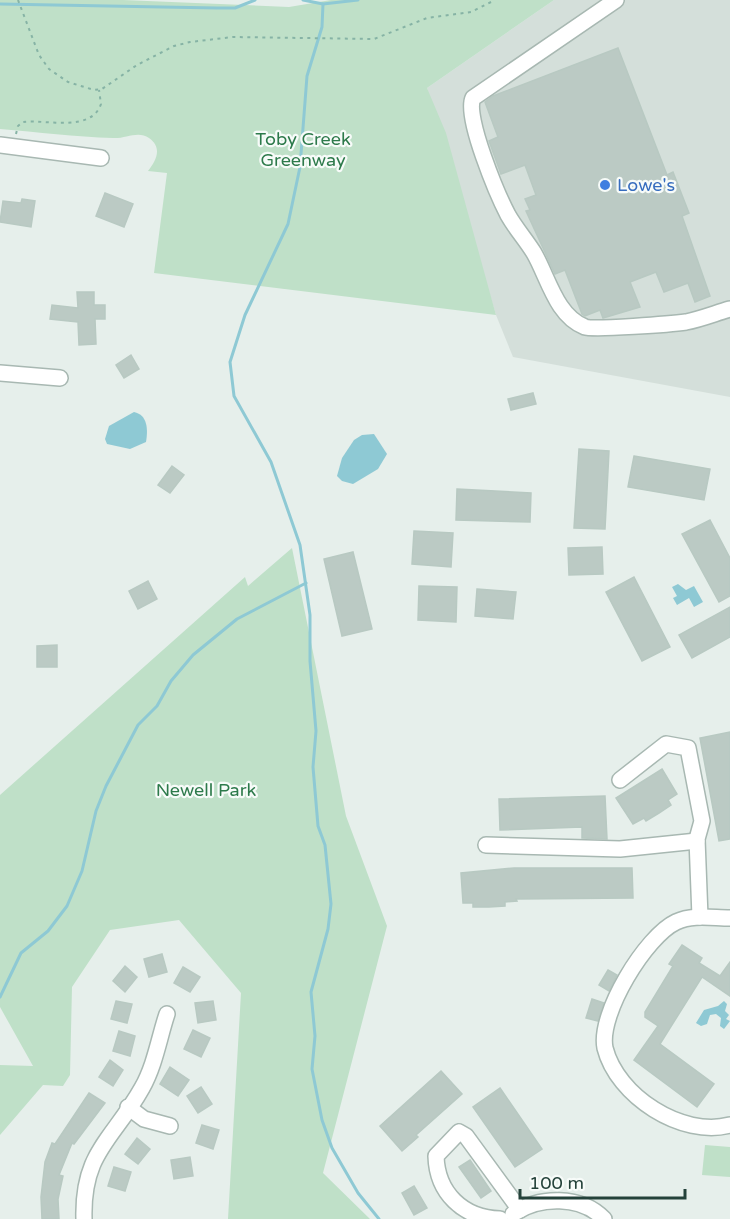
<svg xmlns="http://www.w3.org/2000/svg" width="730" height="1219" font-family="'Varela Round',sans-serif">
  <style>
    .built { fill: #d4dfda }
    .green { fill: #bfe0c8 }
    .water { fill: #8ec9d4 }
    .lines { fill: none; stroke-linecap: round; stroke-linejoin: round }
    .stream { stroke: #8ec9d4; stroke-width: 3 }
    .building { fill: #bbcac4; stroke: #b8c9c2; stroke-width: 1.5 }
    .minor-casing { stroke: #a8b8b2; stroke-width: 18 }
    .path { stroke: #86b3a5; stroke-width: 2; stroke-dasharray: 3 4.5; stroke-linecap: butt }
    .minor { stroke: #fff; stroke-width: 15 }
    .shop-dot { fill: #3f7fe0; stroke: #f7fbf9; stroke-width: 2 }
    .labels { text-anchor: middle; stroke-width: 4.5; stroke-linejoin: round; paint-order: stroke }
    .park-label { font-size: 18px; fill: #2d7a4b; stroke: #f7fbf9 }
    .shop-label { font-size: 18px; fill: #366cbe; stroke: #f7fbf9; text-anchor: start }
  </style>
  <rect width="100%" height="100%" fill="#e6efeb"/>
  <!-- built -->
  <polygon class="built" points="554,0 730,0 730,397 513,357 496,315 427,88"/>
  <!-- green -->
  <g class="green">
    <path d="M 0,0 L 123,0 L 289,7 L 331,0 L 554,0 L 427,88 L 446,133 L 496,315 L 154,273 L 167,173 L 148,171 C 156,161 163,148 149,138 C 138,130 125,139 113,138 C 75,137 38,132 0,129 Z"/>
    <polygon points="292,548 346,816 387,926 323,1173 370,1219 228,1219 241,993 179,920 110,930 72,987 70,1075 63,1086 43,1085 0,1135 0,1065 33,1066 0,1007 0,795 245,577 248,586"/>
    <polygon points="705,1145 730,1147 730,1177 702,1175"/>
  </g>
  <!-- water -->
  <g class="water">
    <path d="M 134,412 C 148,415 148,430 146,442 L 130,449 L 107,444 L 105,439 L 109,426 Z"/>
    <polygon points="374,434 387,454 378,469 353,484 342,481 337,476 342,458 354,440 362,435"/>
    <polygon points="678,584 686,590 694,586 703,602 694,607 689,598 677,605 673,598 677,596 672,587"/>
    <polygon points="724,1001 727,1004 725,1011 729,1015 726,1019 730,1021 724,1029 720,1026 721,1018 716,1014 710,1015 707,1024 701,1026 696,1023 704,1010 718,1006"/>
  </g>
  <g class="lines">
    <!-- stream -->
    <g class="stream">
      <polyline points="303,0 323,4 358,0"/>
      <polyline points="0,4 217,8 235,8 255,0"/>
      <polyline points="323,4 322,27 307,76 300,167 288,224 245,315 230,362 234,396 271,462 300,545 310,615 310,661 316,731 313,767 318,826 325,845 331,904 328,929 311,992 315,1036 312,1069 322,1120 332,1148 358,1193 379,1219"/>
      <polyline points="0,997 21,953 48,931 67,906 82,871 96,811 106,786 138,725 157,706 171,681 193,655 237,619 306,583"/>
    </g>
  </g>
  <!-- building -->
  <g class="building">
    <polygon points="618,48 667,175 673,172 689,213 682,216 710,296 695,302 688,283 664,292 656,272 630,282 640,307 603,318 600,310 585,316 582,314 565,270 555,274 526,211 530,210 525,199 536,195 525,165 501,174 489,141 498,137 485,102 493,96"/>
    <polygon points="105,193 133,204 124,227 96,216"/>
    <polygon points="22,199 35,201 31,227 0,222 3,201 21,203"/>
    <polygon points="77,292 94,292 94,305 105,305 105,319 95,319 96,344 79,345 78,322 50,319 52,305 78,308"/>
    <polygon points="131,355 139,369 124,378 116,365"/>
    <polygon points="533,393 536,404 511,410 508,399"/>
    <polygon points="579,449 609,451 605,529 574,528"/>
    <polygon points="634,456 710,469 704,500 628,487"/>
    <polygon points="172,466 184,475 170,493 158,485"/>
    <polygon points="457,489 531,493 530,522 456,520"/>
    <polygon points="710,520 730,558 730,596 719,602 682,534"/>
    <polygon points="414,531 453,533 451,567 412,564"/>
    <polygon points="602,547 603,574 569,575 568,548"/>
    <polygon points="353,552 372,629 342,636 324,559"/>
    <polygon points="634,577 670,647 642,661 606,592"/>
    <polygon points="148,581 157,599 138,609 129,591"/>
    <polygon points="419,586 457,587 456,622 418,620"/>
    <polygon points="477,589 516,592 513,619 475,616"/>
    <polygon points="730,607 730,637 692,658 679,635"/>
    <polygon points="57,645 57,667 37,667 37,646"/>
    <polygon points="730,732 730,839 719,841 700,738"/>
    <polygon points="662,769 677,794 668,800 671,805 659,813 646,821 644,818 633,824 616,798"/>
    <polygon points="605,796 607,839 582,838 582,827 500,830 499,799"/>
    <polygon points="514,868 632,868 633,898 516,899 517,901 505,902 505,906 489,907 473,907 473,903 463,903 461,873"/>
    <polygon points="682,945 702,958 699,963 720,976 730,962 730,996 702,977 660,1044 714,1084 697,1107 634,1060 658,1026 645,1017 645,1012 673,966 669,964"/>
    <polygon points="162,954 167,972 149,977 144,959"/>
    <polygon points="125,966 137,977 125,992 113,981"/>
    <polygon points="183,967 200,977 190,992 174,983"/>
    <polygon points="608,970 617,975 609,991 599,985"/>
    <polygon points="592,999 604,1003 598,1021 586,1018"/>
    <polygon points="116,1001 132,1004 127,1023 111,1019"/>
    <polygon points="213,1001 216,1020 198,1023 195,1003"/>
    <polygon points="193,1030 210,1038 201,1057 184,1049"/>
    <polygon points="119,1031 135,1036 130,1056 113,1051"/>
    <polygon points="110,1060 123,1070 113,1086 99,1077"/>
    <polygon points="170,1067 189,1080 178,1096 160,1084"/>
    <polygon points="441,1071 462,1094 416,1135 418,1137 402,1151 380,1126"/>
    <polygon points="201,1087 212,1104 198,1113 187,1096"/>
    <polygon points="500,1088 542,1149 515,1167 473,1107"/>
    <polygon points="89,1093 105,1103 74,1144 72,1143 59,1175 63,1176 58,1199 59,1219 42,1219 41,1197 45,1162 52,1143 55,1144"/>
    <polygon points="202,1125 219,1130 213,1149 196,1143"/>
    <polygon points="137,1138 150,1149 138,1164 125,1154"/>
    <polygon points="190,1157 193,1176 174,1179 171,1160"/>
    <polygon points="470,1160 491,1191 481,1198 459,1167"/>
    <polygon points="114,1167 131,1172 125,1191 108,1186"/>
    <polygon points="414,1186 427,1208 414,1215 402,1193"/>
  </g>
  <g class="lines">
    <!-- minor casing -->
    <g class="minor-casing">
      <g id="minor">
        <path d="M 616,0 L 473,98 C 464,116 498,196 508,215 C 516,229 526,240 534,253 C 548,277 556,316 585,327 C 594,330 672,324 686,322 C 701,319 716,313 730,309"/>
        <polyline points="0,145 101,158"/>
        <polyline points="0,373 60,378"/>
        <polyline points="620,780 666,744 688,748 702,821 697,839 700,917"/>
        <polyline points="486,845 620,849 697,841"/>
        <path d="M 730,918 C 712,918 693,914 676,922 C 646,936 598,1014 605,1048 C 617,1096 682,1138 730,1125"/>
        <polyline points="128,1107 144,1119 170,1126"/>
        <path d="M 513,1214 C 539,1196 581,1195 604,1219"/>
        <path d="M 84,1219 C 82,1152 113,1140 142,1088 C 155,1065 159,1038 167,1014"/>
        <path d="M 500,1219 C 463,1218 437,1193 436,1156 L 459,1132 L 466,1136 L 520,1210"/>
      </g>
    </g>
    <!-- path -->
    <g class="path">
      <polyline points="18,0 39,55 49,69 68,82 94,90 102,89 137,65 174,46 190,42 233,37 374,39 427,18 471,12 495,0"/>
      <path d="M 16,134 L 18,126 L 23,122 C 46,119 91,133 101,104 L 99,90"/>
    </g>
    <!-- minor -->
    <use href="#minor" class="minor"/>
  </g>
  <!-- markers -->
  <circle class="shop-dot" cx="605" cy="185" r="6"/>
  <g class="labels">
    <!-- park labels -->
    <g class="park-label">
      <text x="303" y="145">Toby Creek<tspan x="303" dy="21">Greenway</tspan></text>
      <text x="206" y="796">Newell Park</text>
    </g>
    <!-- shop labels -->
    <g class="shop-label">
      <text x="617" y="191">Lowe's</text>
    </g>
  </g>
  <!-- scale -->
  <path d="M520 1189v9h165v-9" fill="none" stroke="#24423a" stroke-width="3"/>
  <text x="529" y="1189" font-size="18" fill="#24423a" stroke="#f7fbf9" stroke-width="4.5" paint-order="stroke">100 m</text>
</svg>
